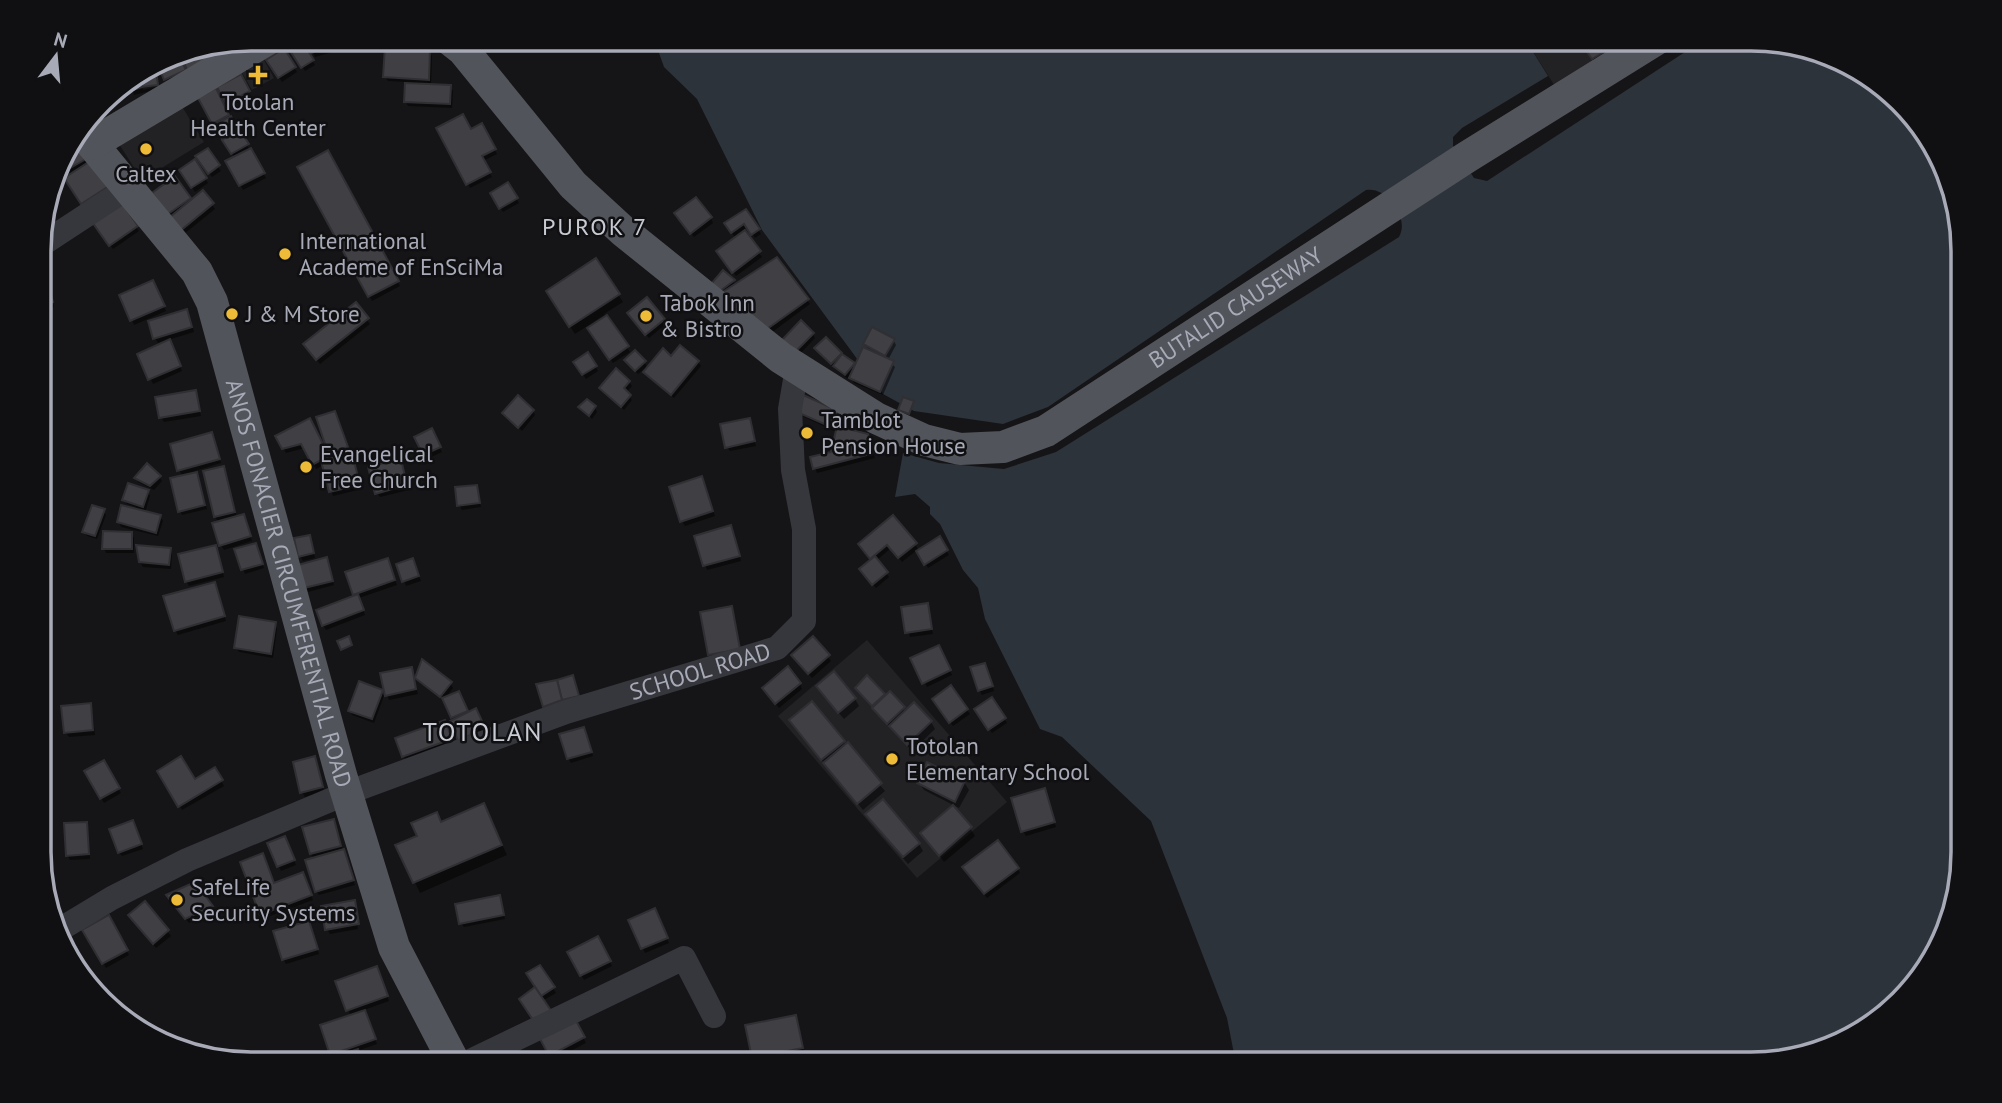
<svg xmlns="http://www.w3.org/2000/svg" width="2002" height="1103" font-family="'PT Sans',sans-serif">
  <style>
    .built { fill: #222124 }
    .water { fill: #2c333b }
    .shadow { fill: #0007 }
    .building { fill: #404044; stroke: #302f33; stroke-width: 2 }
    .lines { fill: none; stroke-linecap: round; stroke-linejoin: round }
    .minor { stroke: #36373c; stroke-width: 24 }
    .major { stroke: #52545b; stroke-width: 32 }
    .poi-dot { fill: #edbb38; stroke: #101012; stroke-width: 2.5 }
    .labels { text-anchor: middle; stroke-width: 5; stroke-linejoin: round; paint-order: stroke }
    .poi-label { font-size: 23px; fill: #a8abb7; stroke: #101012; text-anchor: start }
    .street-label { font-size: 23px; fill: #a8abb7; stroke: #101012 }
    .neighbourhood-label { font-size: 24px; letter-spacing: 2px; fill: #c8cbd3; stroke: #101012 }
    .quarter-label { font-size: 26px; letter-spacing: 2px; fill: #c8cbd3; stroke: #101012 }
    .rim { fill: none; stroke: #a8abb7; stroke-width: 3.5 }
  </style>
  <rect width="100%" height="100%" fill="#151517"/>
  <!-- built -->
  <g class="built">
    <polygon points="1525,39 1640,39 1558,91"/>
    <polygon points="264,60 274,78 252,90 242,73"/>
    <polygon points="181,105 204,142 142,180 119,144"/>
    <polygon points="867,640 1007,802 917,878 778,716"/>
  </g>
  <!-- water -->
  <path class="water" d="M 654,39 L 1525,39 L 1548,76 L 1462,128 L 1453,137 L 1453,146 L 1474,178 L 1487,181 L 1705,39 L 1751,39 L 1857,67 L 1928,133 L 1963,237 L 1963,865 L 1935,958 L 1858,1036 L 1764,1064 L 1236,1064 L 1227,1018 L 1151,821 L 1062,737 L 1040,729 L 985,619 L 978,588 L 963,570 L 940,524 L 930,514 L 930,507 L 915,494 L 895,497 L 903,453 L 939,463 L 1004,469 L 1056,452 L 1399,237 C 1410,218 1387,186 1366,190 L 1048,407 L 1003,424 L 914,411 L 883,394 L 762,230 L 697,99 L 664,67 Z"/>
  <!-- shadow -->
  <g class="shadow">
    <polygon points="307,39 320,39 325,47 324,39 356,39 358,45 315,57"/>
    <polygon points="1580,39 1652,39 1599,69"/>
    <polygon points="299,40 315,65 305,71 289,46"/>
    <polygon points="283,50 297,72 282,82 268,60"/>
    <polygon points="429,51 432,56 431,86 450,87 453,91 452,108 408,106 405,101 406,82 388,81 385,77"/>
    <polygon points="177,53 187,75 168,83 158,62"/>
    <polygon points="137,75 143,90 159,86 159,89 134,95 129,80"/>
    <polygon points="240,77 251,96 230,107 219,88"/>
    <polygon points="125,83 127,94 116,97 112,90"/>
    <polygon points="215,91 266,178 243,190 228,162 235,158 200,98"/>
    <polygon points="482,125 497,154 483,161 492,177 470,188 439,129 470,131"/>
    <polygon points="75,142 88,165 110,191 85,207 65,176 62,178 57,169 61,157 69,146"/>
    <polygon points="207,150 221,171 212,177 200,161"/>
    <polygon points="327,153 400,286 372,301 300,168"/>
    <polygon points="195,162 208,183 195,192 181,170"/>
    <polygon points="175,179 191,202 203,192 215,209 184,234 157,197"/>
    <polygon points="508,184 519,203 503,212 492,194"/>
    <polygon points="746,211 761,234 755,238 748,227 743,231 762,257 736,276 721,256 736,239 726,224"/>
    <polygon points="679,218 711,218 713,223 694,237"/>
    <polygon points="95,224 136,227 139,231 113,249"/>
    <polygon points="596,261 623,302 604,314 630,352 613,363 592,333 606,317 604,315 575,334 552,299"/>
    <polygon points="723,272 736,285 807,300 810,304 771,333 716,289"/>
    <polygon points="40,273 46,277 54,307 40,310"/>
    <polygon points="155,287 166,311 134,325 132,320"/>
    <polygon points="355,305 370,324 320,364 308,349"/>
    <polygon points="189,315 194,332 168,340 182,371 153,384 139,354 168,342 167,340 158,343 155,338"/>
    <polygon points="632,318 664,320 666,324 649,338"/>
    <polygon points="813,334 815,338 798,356 787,345"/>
    <polygon points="826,339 856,368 869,351 865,344 894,341 896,345 888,360 895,367 883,395 854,383 850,376 848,379 834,368 819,353"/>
    <polygon points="588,354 598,371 586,379 575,362"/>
    <polygon points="671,358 698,362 701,366 674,398 648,377 644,369 638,374 626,361 644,362 648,368"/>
    <polygon points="629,382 632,386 626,393 632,400 624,410 601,389"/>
    <polygon points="195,392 201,416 164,422 161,417"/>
    <polygon points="580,407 595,408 597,412 592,419"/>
    <polygon points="533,411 535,415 522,431 504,413"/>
    <polygon points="801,412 837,412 840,417 834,431 804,417"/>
    <polygon points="337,417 349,451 335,456 336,459 352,455 362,489 333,496 324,465 316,469 305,448 286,453 277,437 309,421 330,460 334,459 330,452"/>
    <polygon points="749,420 756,446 730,451 727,447"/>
    <polygon points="431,431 442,452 427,459 416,438"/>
    <polygon points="867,435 875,458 817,473 815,468 832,453"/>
    <polygon points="214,439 221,463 195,471 199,478 207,509 182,515 180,511 183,477 179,470"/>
    <polygon points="402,465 409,490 380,497 377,493"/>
    <polygon points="224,468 237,518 245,520 252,541 224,550 221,545 219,523 215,517"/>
    <polygon points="159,477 162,481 154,490 138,482 136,478"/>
    <polygon points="704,483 715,516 685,526 682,521"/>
    <polygon points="476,486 481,507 462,510 459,505"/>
    <polygon points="148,492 150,496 145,513 160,516 163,521 158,536 121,527 119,522 136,507 127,504 124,500"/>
    <polygon points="103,511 106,515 97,539 87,536 84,531"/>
    <polygon points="733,532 741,561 707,570 696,537"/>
    <polygon points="131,533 134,538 134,553 106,553 104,548"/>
    <polygon points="939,538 949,555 928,568 917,550 902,562 891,548 877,560 889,577 876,588 864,574 873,560 860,544 915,544 919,551"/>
    <polygon points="311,541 315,558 303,561 300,556"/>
    <polygon points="256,545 264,568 245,574 243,569"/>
    <polygon points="216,547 224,577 189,586 186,581"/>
    <polygon points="170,549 172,554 171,569 143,567 140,562"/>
    <polygon points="329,564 334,585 308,592 305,588"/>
    <polygon points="390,565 397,585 359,598 365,615 326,630 323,625 355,597 347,573"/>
    <polygon points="398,565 415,565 421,581 406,586"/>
    <polygon points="217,588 226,621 178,635 175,630"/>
    <polygon points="927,605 933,634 910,637 903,609"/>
    <polygon points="275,624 277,629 273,658 239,652 236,648"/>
    <polygon points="813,638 831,661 812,678 796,660"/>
    <polygon points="938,647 952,675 927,687 913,659"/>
    <polygon points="411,668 418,694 389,700 387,695"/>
    <polygon points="987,669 994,691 982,695 979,690"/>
    <polygon points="417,677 450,683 453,688 444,700 420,682"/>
    <polygon points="867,678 886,697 906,712 931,722 935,729 912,751 861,695 857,688"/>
    <polygon points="800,684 802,689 779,708 767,692"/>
    <polygon points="381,691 384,696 374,723 352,715 350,710"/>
    <polygon points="822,694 855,699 859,706 844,719"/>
    <polygon points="461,698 468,714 481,721 487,732 476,746 452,717"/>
    <polygon points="992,699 1007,723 992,733 976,710"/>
    <polygon points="937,704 967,710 970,714 953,726"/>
    <polygon points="90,705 92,710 95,735 69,737 66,733"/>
    <polygon points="447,727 453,744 406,761 404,756"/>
    <polygon points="795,728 843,742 885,791 863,810"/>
    <polygon points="584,729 593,756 571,763 568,758"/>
    <polygon points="103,762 121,793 104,803 86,772"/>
    <polygon points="317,763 324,792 305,797 302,792"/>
    <polygon points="214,769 224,786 182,810 159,771 194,781"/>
    <polygon points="964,782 969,790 959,808 924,790 919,783"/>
    <polygon points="1044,790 1056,827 1026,836 1023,831"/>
    <polygon points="489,816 507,855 420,893 398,845 441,824"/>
    <polygon points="333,821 355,885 319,895 316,891 314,859 311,854"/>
    <polygon points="872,822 919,844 923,851 908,864"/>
    <polygon points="86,824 88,829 90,859 70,860 67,855"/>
    <polygon points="135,827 143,849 122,856 119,852"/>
    <polygon points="970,828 975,836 944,862 922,833"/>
    <polygon points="287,843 296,865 281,871 269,844"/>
    <polygon points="1018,869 1020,873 987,898 967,872"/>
    <polygon points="305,879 313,900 265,918 262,914 274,885"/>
    <polygon points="499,897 505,919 464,927 461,923"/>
    <polygon points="170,900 212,907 214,911 189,923"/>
    <polygon points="144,903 171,936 156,948 133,920"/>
    <polygon points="354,904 358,929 330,934 327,929"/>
    <polygon points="657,915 669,943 645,953 631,921"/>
    <polygon points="108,918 129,955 106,968 85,931"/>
    <polygon points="309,923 319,954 286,964 283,959"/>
    <polygon points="598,938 612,966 584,980 570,953"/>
    <polygon points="540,967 556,993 542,1001 521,999 537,988"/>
    <polygon points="379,973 389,1001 364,1010 377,1044 357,1051 363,1064 319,1064 335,1059 332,1054 351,1016 348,1010"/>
    <polygon points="572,1017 586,1043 553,1060 539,1034"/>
    <polygon points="795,1017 804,1052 757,1062 754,1058"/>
  </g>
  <!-- building -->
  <g class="building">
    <polygon points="300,39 314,60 301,68 287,46"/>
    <polygon points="305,39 321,39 324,48 311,53"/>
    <polygon points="322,39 356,39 357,41 325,49"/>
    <polygon points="1578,39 1624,39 1624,40 1592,59"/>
    <polygon points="218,45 222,55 187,70 180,53"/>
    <polygon points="385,47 430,49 429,80 383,77"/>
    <polygon points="284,48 296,67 278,78 266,60"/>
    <polygon points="178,53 186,70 164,80 157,63 170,55"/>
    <polygon points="155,64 158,85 142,87 140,73"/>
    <polygon points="241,74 250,91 226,104 217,87"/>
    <polygon points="138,75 142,87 130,91 127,81"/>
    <polygon points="125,83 126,89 112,93 111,91"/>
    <polygon points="405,83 451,85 450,104 404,102"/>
    <polygon points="216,88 229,115 212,124 198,98"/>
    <polygon points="463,114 471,129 482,123 496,149 482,156 491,172 466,185 436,128"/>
    <polygon points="231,116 238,130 222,139 214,125"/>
    <polygon points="240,130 249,144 231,154 222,140"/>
    <polygon points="75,140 86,159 58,175 56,172 61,157"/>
    <polygon points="208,148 220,165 208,174 195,156"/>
    <polygon points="251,148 265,173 239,186 225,161"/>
    <polygon points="328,150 399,281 368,297 297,167"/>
    <polygon points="195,159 207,178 191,188 179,170"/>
    <polygon points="92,160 109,186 81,204 64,178"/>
    <polygon points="175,176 191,198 168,214 152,193"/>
    <polygon points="508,182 518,198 499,209 490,193"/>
    <polygon points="203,190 214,203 180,231 170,217"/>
    <polygon points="696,197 712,217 690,234 674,213"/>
    <polygon points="119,199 138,226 109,246 90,219"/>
    <polygon points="746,209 760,229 751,235 744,224 731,233 724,223"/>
    <polygon points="745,230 761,251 732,273 716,251"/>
    <polygon points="777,257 809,299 767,329 721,293"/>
    <polygon points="596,258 620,294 569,327 546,291"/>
    <polygon points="44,270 53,302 40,306 40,271"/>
    <polygon points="723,270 735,280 720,291 711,284"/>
    <polygon points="153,280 165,306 130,321 119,295"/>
    <polygon points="647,297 665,319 645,335 627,313"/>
    <polygon points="356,302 369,318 316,360 303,344"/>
    <polygon points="187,309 192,327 153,339 148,321"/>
    <polygon points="607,315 629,346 609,360 587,328"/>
    <polygon points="801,320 814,333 795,352 782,340"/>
    <polygon points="872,327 895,339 885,356 863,344"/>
    <polygon points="826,337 842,353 831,364 814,348"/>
    <polygon points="170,339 181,366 148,380 137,354"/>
    <polygon points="680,345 699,361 671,395 643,372 663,348 671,356"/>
    <polygon points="863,347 894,361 880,392 849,378"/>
    <polygon points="635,350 646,361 635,371 624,360"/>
    <polygon points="588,352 597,366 582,375 573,362"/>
    <polygon points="842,354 855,363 845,375 833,366"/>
    <polygon points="616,368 630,381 624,388 631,395 621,407 599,388"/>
    <polygon points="196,390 200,411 159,418 155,397"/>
    <polygon points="801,394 839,411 831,427 799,413"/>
    <polygon points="518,395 534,410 518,428 502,413"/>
    <polygon points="903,397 914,401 909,414 898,410"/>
    <polygon points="587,399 596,406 589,416 578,407"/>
    <polygon points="335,411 348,447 328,453 316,417"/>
    <polygon points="310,418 329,456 312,465 301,444 282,449 275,436"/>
    <polygon points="750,418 755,441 725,448 720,424"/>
    <polygon points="837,426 868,434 874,453 813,469 810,457 831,452"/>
    <polygon points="432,428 441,447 423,455 414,437"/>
    <polygon points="212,432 220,459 177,471 170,444"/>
    <polygon points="352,453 360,485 329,492 321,461"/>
    <polygon points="401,459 407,485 375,494 368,467"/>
    <polygon points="147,463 161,476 150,486 134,478"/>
    <polygon points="224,466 235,512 214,517 203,471"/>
    <polygon points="197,472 205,505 178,512 170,478"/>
    <polygon points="702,476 713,511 680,522 669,487"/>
    <polygon points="128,483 149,490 143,507 122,500"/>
    <polygon points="477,485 480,503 457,506 455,487"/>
    <polygon points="92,505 105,509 95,536 82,532"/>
    <polygon points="121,505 161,515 156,533 117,522"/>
    <polygon points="244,514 251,536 219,546 212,523"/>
    <polygon points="893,515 917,543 898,558 887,545 870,559 858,544"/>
    <polygon points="731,525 740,556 703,566 694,536"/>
    <polygon points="103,531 132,532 132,549 102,549"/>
    <polygon points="310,535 314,553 298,557 294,538"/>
    <polygon points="940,536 948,550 924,565 916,551"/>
    <polygon points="256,543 263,564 241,570 234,549"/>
    <polygon points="136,545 171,548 169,565 139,562"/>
    <polygon points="216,545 223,572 185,582 178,554"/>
    <polygon points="875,556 888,572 872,585 859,569"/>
    <polygon points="327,557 333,581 304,588 298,565"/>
    <polygon points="388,558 395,580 353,595 345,572"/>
    <polygon points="413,558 419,576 402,582 396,564"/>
    <polygon points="215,582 225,616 174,631 163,596"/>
    <polygon points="358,594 364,610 322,626 316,610"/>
    <polygon points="928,603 932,629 905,633 901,607"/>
    <polygon points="732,606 740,649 708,655 700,612"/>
    <polygon points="239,616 276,622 271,654 234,648"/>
    <polygon points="349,636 352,645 341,650 337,641"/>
    <polygon points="813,636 830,655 808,674 791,655"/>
    <polygon points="939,645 951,670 922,684 910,658"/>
    <polygon points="422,659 452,682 440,697 415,678"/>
    <polygon points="985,663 993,686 978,691 970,667"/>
    <polygon points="788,666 801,683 775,704 762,688"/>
    <polygon points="412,667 416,689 385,696 380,673"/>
    <polygon points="834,671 856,698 838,713 816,686"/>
    <polygon points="573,675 579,696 562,700 557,680"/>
    <polygon points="867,675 885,694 872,706 855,688"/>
    <polygon points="557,680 562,700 543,707 536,684"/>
    <polygon points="359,681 383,690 372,719 348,711"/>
    <polygon points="951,685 968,709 949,723 932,699"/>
    <polygon points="459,691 468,711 451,718 442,698"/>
    <polygon points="890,691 905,707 887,724 872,708"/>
    <polygon points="992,697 1006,718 988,730 974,709"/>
    <polygon points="812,701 845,741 821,760 789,720"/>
    <polygon points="914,702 932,721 907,745 889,726"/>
    <polygon points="91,703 93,730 64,733 61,706"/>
    <polygon points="476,708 482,721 476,724 471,735 458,741 450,721"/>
    <polygon points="445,720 452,739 402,757 395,738"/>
    <polygon points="584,727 592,752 567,759 559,734"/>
    <polygon points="848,742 882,783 857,804 823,763"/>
    <polygon points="181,756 195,779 215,767 223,780 178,807 157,771"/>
    <polygon points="315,756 323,787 300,793 293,762"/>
    <polygon points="104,760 120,788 100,799 84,771"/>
    <polygon points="927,762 965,781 955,802 917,783"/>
    <polygon points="1045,788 1055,822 1021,832 1011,798"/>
    <polygon points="883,799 920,843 903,857 865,814"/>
    <polygon points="484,803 502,845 413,883 395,845 417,836 411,823 437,812 441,822"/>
    <polygon points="953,805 972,827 939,856 920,833"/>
    <polygon points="334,819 341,846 310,854 302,827"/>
    <polygon points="133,820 142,844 118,853 109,829"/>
    <polygon points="87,822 89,854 66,856 64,823"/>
    <polygon points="285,836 295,860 277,867 267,843"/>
    <polygon points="998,840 1019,868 984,894 962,867"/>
    <polygon points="344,849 354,880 315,892 305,860"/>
    <polygon points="263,853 274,883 303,872 312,895 260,915 240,862"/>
    <polygon points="195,882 213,906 185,919 166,895"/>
    <polygon points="500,895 504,915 459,924 455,904"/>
    <polygon points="355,900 359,924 325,930 321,906"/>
    <polygon points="145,901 169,930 153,944 128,915"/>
    <polygon points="655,908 668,938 641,949 628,920"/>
    <polygon points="109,915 128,950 102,964 82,930"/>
    <polygon points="309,921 318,949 282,960 273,931"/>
    <polygon points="598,936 611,961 580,976 567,952"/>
    <polygon points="540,965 555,987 541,996 526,973"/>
    <polygon points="377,966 388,996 346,1011 335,981"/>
    <polygon points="535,987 552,1012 535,1023 519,999"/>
    <polygon points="365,1010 376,1039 330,1055 320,1025"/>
    <polygon points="573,1015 585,1037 549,1056 537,1033"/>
    <polygon points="796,1015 803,1048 752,1058 745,1025"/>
    <polygon points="358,1049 364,1064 317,1064 317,1063"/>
  </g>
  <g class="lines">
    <!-- minor -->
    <g class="minor">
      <polyline points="41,245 128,188"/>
      <path id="s1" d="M 59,930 L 112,898 L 187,860 L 347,793 L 566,712 L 777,648 L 804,621 L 804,529 L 793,470 L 790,409 L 797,368"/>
      <polyline points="464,1064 684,958 714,1016"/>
    </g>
    <!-- major -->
    <g class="major">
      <path id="s2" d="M 449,39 L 463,50 L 573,185 L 623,231 L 781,358 L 876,418 L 924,440 L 960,449 L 1003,447 L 1046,431 L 1467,157 L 1657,39"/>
      <path id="s3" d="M 83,128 L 92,144 L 197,272 L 212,302 L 341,775 L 394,947 L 455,1064"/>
      <polyline points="92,144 268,39"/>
    </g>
  </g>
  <!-- markers -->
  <g class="poi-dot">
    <path d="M254.5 64.5h7v7h7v7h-7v7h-7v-7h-7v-7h7z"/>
    <circle cx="146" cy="149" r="7"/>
    <circle cx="285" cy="254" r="7"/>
    <circle cx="232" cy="314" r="7"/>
    <circle cx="646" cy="316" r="7"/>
    <circle cx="807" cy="433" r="7"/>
    <circle cx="306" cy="467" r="7"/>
    <circle cx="892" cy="759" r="7"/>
    <circle cx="177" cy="900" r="7"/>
  </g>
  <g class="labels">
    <!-- poi labels -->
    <g class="poi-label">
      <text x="258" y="110" text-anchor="middle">Totolan<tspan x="258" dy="26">Health Center</tspan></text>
      <text x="146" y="182" text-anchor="middle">Caltex</text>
      <text x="299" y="249">International<tspan x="299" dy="26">Academe of EnSciMa</tspan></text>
      <text x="660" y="311">Tabok Inn<tspan x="660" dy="26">&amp; Bistro</tspan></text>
      <text x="246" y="322">J &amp; M Store</text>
      <text x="821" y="428">Tamblot<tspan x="821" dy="26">Pension House</tspan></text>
      <text x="320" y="462">Evangelical<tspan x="320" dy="26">Free Church</tspan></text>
      <text x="906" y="754">Totolan<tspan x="906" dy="26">Elementary School</tspan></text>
      <text x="191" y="895">SafeLife<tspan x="191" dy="26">Security Systems</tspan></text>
    </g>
    <!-- street labels -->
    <g class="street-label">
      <text dy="8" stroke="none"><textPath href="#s2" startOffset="980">BUTALID CAUSEWAY</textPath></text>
      <text dy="8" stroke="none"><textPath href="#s3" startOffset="509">ANOS FONACIER CIRCUMFERENTIAL ROAD</textPath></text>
      <text dy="8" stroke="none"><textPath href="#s1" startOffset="693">SCHOOL ROAD</textPath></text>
    </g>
    <!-- neighbourhood labels -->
    <g class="neighbourhood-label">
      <text x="595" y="235">PUROK 7</text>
    </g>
    <!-- quarter labels -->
    <g class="quarter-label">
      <text x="483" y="741">TOTOLAN</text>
    </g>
  </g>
  <!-- crop -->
  <path d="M0 0H2002V1103H0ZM251 51H1751A200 200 0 0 1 1951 251V852A200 200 0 0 1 1751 1052H251A200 200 0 0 1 51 852V251A200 200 0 0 1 251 51Z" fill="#101012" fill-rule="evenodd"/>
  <path class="rim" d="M251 51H1751A200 200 0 0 1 1951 251V852A200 200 0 0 1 1751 1052H251A200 200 0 0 1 51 852V251A200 200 0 0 1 251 51Z"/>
  <!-- north arrow -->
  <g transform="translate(56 56) rotate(16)" stroke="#101012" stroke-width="5" paint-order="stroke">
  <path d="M0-5L12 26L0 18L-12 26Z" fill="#a8abb7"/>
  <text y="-10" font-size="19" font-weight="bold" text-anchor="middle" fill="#a8abb7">N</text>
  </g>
</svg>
